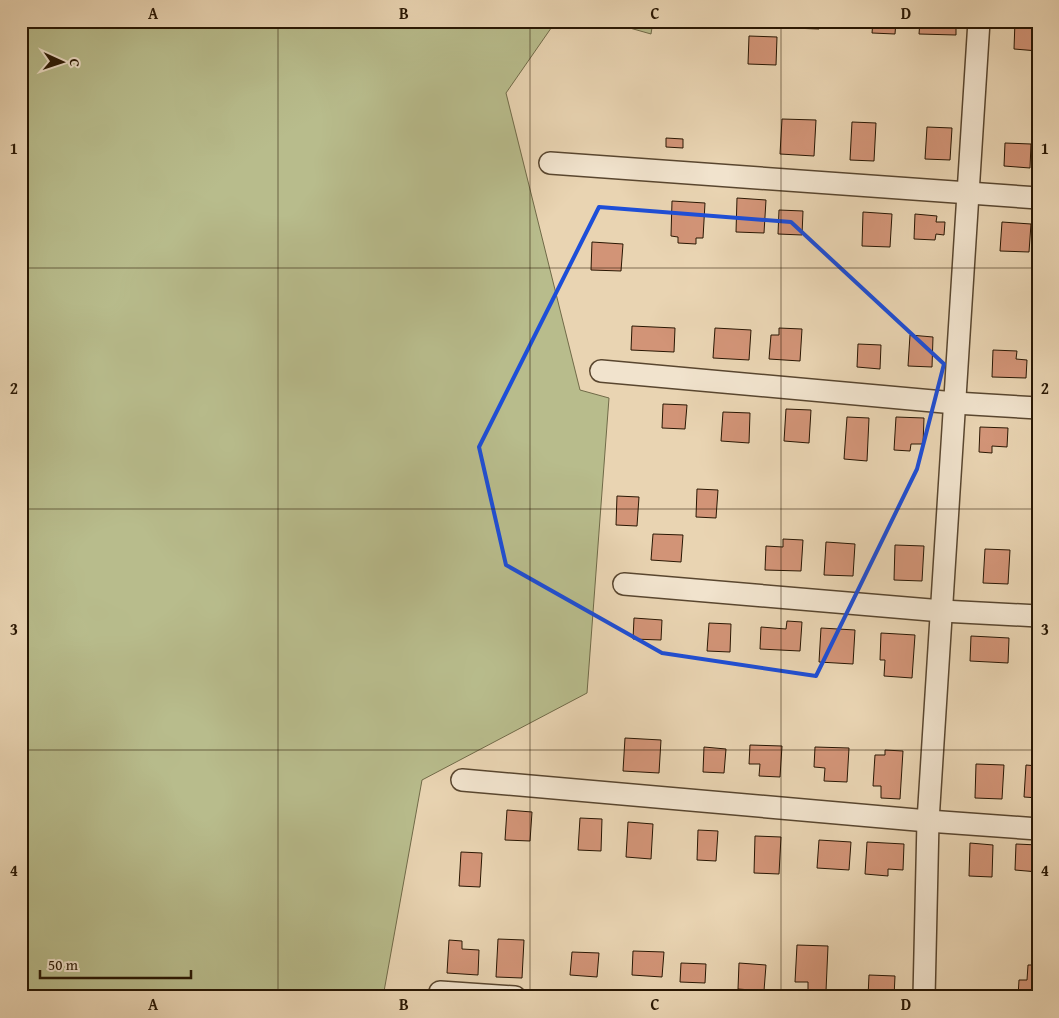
<svg xmlns="http://www.w3.org/2000/svg" width="1059" height="1018" font-family="'Gentium Book Plus',serif">
  <style>
    .green { fill: #b8bc8c; stroke: #706a48 }
    .building { fill: #d29477; stroke: #291703 }
    .lines { fill: none; stroke-linecap: round; stroke-linejoin: round }
    .minor-casing { stroke: #59462f; stroke-width: 24 }
    .minor { stroke: #f1e3cd; stroke-width: 21 }
    .marked { fill: none; stroke: #1d4ed8; stroke-width: 4; stroke-linejoin: round }
    .grid { fill: none; stroke: #291703; stroke-width: 1; stroke-opacity: 0.55 }
    .neatline { fill: none; stroke: #291703; stroke-width: 2 }
    .grid-label { font-size: 16px; text-anchor: middle; font-weight: bold; fill: #291703 }
  </style>
  <rect width="100%" height="100%" fill="#e9d4b2"/>
  <filter id="stains"><feTurbulence type="fractalNoise" baseFrequency=".004" numOctaves="4"/><feColorMatrix values="0 0 0 0 .2 0 0 0 0 .09 0 0 0 0 .02 0 0 0 .5 -.17"/></filter>
  <radialGradient id="worn" r=".72"><stop offset=".6" stop-color="#630" stop-opacity="0"/><stop offset="1" stop-color="#630" stop-opacity=".3"/></radialGradient>
  <!-- green -->
  <g class="green">
    <polygon points="21,21 556,21 506,93 580,390 609,398 587,693 422,780 383,997 21,997"/>
    <polygon points="605,21 653,21 651,34"/>
  </g>
  <!-- building -->
  <g class="building">
    <polygon points="791,21 819,21 819,29 791,28"/>
    <polygon points="873,21 896,21 895,34 872,33"/>
    <polygon points="920,21 956,21 956,35 919,34"/>
    <polygon points="1015,21 1038,21 1038,51 1014,49"/>
    <polygon points="749,36 777,37 776,65 748,64"/>
    <polygon points="782,119 816,120 814,156 780,154"/>
    <polygon points="852,122 876,123 874,161 850,160"/>
    <polygon points="927,127 952,128 950,160 925,159"/>
    <polygon points="666,138 683,139 683,148 666,147"/>
    <polygon points="1005,143 1031,144 1030,168 1004,166"/>
    <polygon points="737,198 766,200 764,233 736,232"/>
    <polygon points="672,201 705,203 703,238 696,238 696,244 678,243 678,237 671,236"/>
    <polygon points="779,210 803,211 802,235 778,234"/>
    <polygon points="863,212 892,214 890,247 862,246"/>
    <polygon points="915,214 937,216 936,222 945,222 944,235 936,234 935,240 914,239"/>
    <polygon points="1002,222 1031,224 1029,252 1000,251"/>
    <polygon points="592,242 623,244 621,271 591,270"/>
    <polygon points="632,326 675,328 674,352 631,350"/>
    <polygon points="715,328 751,330 749,360 713,358"/>
    <polygon points="779,328 802,329 800,361 769,359 771,335 779,335"/>
    <polygon points="910,335 933,337 932,367 908,366"/>
    <polygon points="858,344 881,345 880,369 857,367"/>
    <polygon points="993,350 1017,351 1016,359 1027,360 1026,378 992,377"/>
    <polygon points="663,404 687,405 685,429 662,428"/>
    <polygon points="786,409 811,410 809,443 784,441"/>
    <polygon points="723,412 750,413 749,443 721,441"/>
    <polygon points="847,417 869,418 867,461 844,459"/>
    <polygon points="896,417 924,418 923,444 911,444 910,451 894,450"/>
    <polygon points="980,427 1008,428 1007,447 992,446 992,453 979,452"/>
    <polygon points="697,489 718,490 716,518 696,517"/>
    <polygon points="617,496 639,497 637,526 616,525"/>
    <polygon points="653,534 683,535 681,562 651,560"/>
    <polygon points="783,539 803,540 801,571 765,570 766,546 783,547"/>
    <polygon points="826,542 855,544 853,576 824,575"/>
    <polygon points="895,545 924,546 922,581 894,580"/>
    <polygon points="985,549 1010,550 1008,584 983,583"/>
    <polygon points="634,618 662,620 661,640 633,639"/>
    <polygon points="787,621 802,622 800,651 760,649 761,627 786,629"/>
    <polygon points="709,623 731,624 730,652 707,651"/>
    <polygon points="821,628 855,630 853,664 819,662"/>
    <polygon points="881,633 915,635 912,678 884,676 885,660 880,660"/>
    <polygon points="971,636 1009,638 1008,663 970,661"/>
    <polygon points="625,738 661,740 659,773 623,771"/>
    <polygon points="750,745 782,746 780,777 759,776 760,764 749,764"/>
    <polygon points="704,747 726,749 724,773 703,772"/>
    <polygon points="815,747 849,748 847,782 824,781 825,768 814,767"/>
    <polygon points="885,750 903,751 900,799 881,798 881,786 873,786 875,755 885,755"/>
    <polygon points="976,764 1004,765 1002,799 975,798"/>
    <polygon points="1026,765 1038,766 1038,798 1024,797"/>
    <polygon points="507,810 532,812 530,841 505,840"/>
    <polygon points="580,818 602,819 601,851 578,850"/>
    <polygon points="628,822 653,824 651,859 626,857"/>
    <polygon points="698,830 718,831 716,861 697,860"/>
    <polygon points="755,836 781,837 779,874 754,873"/>
    <polygon points="819,840 851,842 849,870 817,868"/>
    <polygon points="867,842 904,844 903,870 888,869 888,876 865,874"/>
    <polygon points="970,843 993,845 992,877 969,876"/>
    <polygon points="1016,844 1038,845 1038,872 1015,870"/>
    <polygon points="461,852 482,853 480,887 459,886"/>
    <polygon points="498,939 524,940 522,978 496,977"/>
    <polygon points="449,940 462,941 462,949 479,950 478,975 447,973"/>
    <polygon points="797,945 828,946 826,991 808,990 808,982 795,982"/>
    <polygon points="633,951 664,952 662,977 632,975"/>
    <polygon points="572,952 599,953 597,977 570,975"/>
    <polygon points="681,963 706,964 705,983 680,982"/>
    <polygon points="739,963 766,965 764,991 738,989"/>
    <polygon points="1028,965 1038,965 1038,997 1018,997 1019,980 1027,980"/>
    <polygon points="869,975 895,976 894,997 868,997"/>
  </g>
  <g class="lines">
    <!-- minor casing -->
    <g class="minor-casing">
      <g id="minor">
        <polyline points="550,163 1038,198"/>
        <polyline points="601,371 955,403 1038,408"/>
        <polyline points="624,584 942,611 1038,616"/>
        <polyline points="462,780 928,821 1038,829"/>
        <polyline points="440,992 515,997"/>
        <polyline points="924,997 928,821 979,21"/>
      </g>
    </g>
    <!-- minor -->
    <use href="#minor" class="minor"/>
  </g>
  <!-- marked area -->
  <path class="marked" d="M 599,207 L 791,222 L 944,364 L 917,469 L 816,676 L 662,653 L 506,565 L 479,447 Z"/>
  <!-- grid -->
  <path class="grid" d="M 278,21 L 278,997M 530,21 L 530,997M 781,21 L 781,997M 21,268 L 1038,268M 21,509 L 1038,509M 21,750 L 1038,750"/>
  <!-- margin -->
  <rect width="1059" height="1018" fill="none" stroke="#e9d4b2" stroke-width="55"/>
  <!-- north arrow -->
  <g transform="translate(62 62) rotate(93)" stroke="#f1e3cd" stroke-width="4" paint-order="stroke">
  <path d="M0-4L9 19L0 12L-9 19Z" fill="#291703"/>
  <text y="-8" font-size="14" font-weight="bold" text-anchor="middle" fill="#291703">С</text>
  </g>
  <!-- scale -->
  <path d="M40 970v8h151v-8" fill="none" stroke="#291703" stroke-width="2.5"/>
  <text x="48" y="970" font-size="15" fill="#291703" stroke="#f1e3cd" stroke-width="4" paint-order="stroke">50 m</text>
  <rect x="28" y="28" width="1004" height="962" class="neatline"/>
  <g class="grid-label">
    <text x="153" y="19">A</text>
    <text x="404" y="19">B</text>
    <text x="655" y="19">C</text>
    <text x="906" y="19">D</text>
    <text x="14" y="154">1</text>
    <text x="1045" y="154">1</text>
    <text x="14" y="394">2</text>
    <text x="1045" y="394">2</text>
    <text x="14" y="635">3</text>
    <text x="1045" y="635">3</text>
    <text x="14" y="876">4</text>
    <text x="1045" y="876">4</text>
    <text x="153" y="1010">A</text>
    <text x="404" y="1010">B</text>
    <text x="655" y="1010">C</text>
    <text x="906" y="1010">D</text>
  </g>
  <rect width="100%" height="100%" filter="url(#stains)"/>
  <rect width="100%" height="100%" fill="url(#worn)"/>
</svg>
